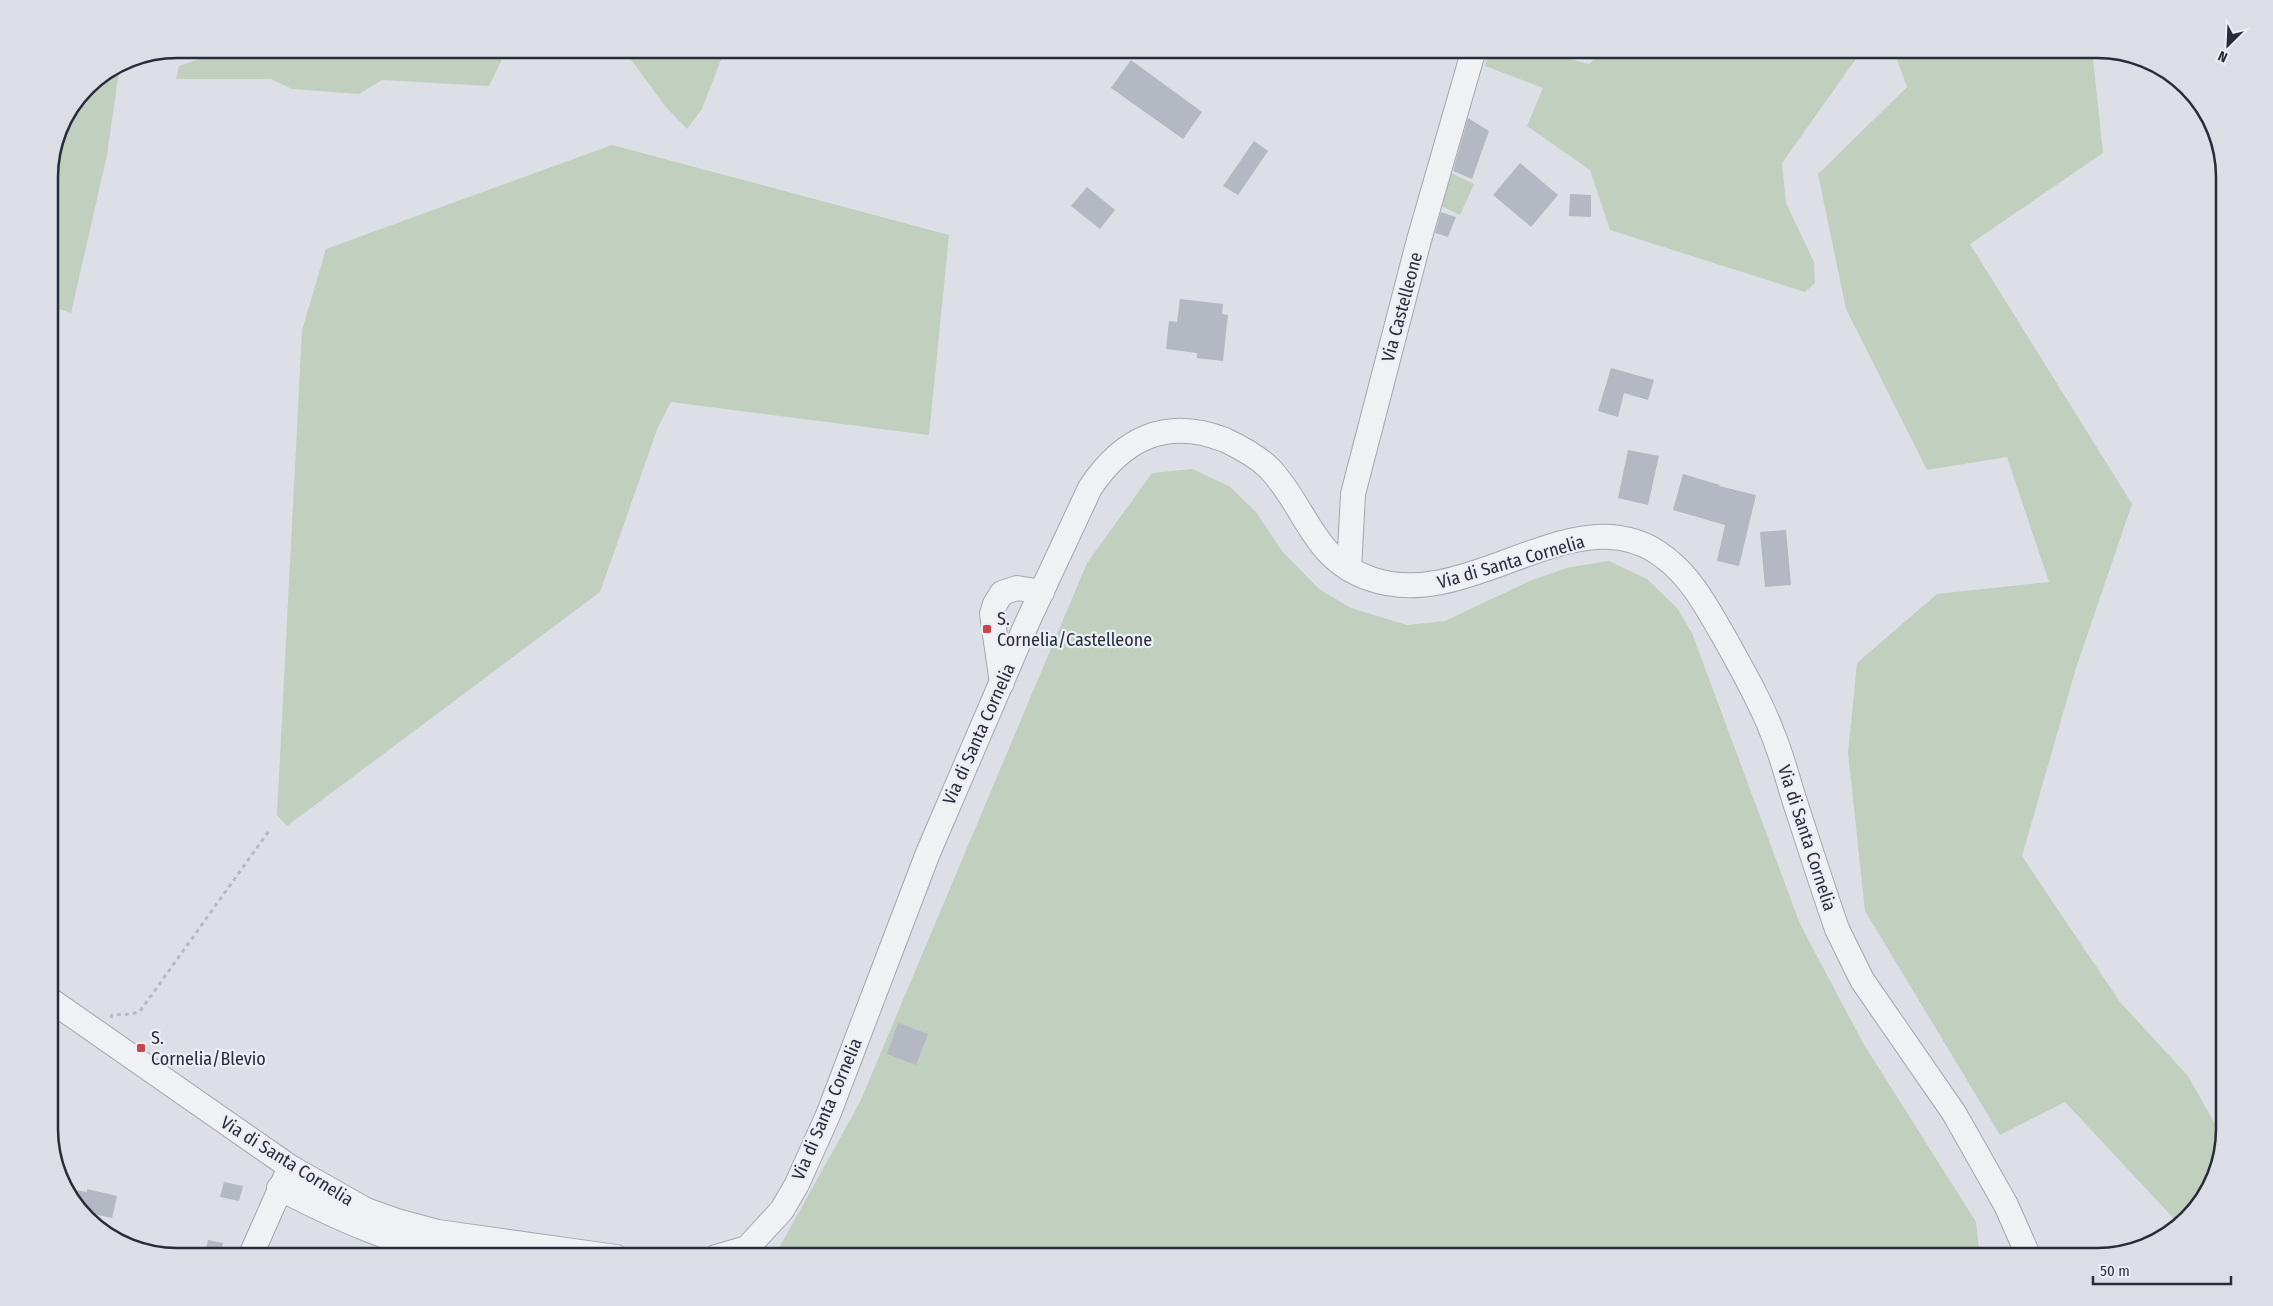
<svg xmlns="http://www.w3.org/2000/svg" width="2273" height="1306" font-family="'Fira Sans Condensed',sans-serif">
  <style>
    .green { fill: #c1cfbe }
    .building { fill: #b4b8c2 }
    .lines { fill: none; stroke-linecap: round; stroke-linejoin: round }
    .minor-casing { stroke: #a3a6af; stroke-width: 26 }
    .path { stroke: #b7bac1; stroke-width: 3; stroke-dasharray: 4 4; stroke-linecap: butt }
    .minor { stroke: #eff1f5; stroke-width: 24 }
    .poi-dot { fill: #c6474d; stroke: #eceef4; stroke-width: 2 }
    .labels { text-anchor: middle; stroke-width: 4.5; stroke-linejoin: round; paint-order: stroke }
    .street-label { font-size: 18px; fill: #272c3b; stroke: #eceef4 }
    .poi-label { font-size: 18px; fill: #272c3b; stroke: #eceef4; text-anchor: start }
    .rim { fill: none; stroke: #272c3b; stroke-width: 2.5 }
  </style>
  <rect width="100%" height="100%" fill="#dddfe6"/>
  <!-- green -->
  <g class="green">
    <polygon points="228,49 507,49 489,86 382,80 359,94 292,89 271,79 176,79 179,66"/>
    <polygon points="630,49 725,49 702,109 687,129 665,106 630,58"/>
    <polygon points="1490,49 1529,49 1589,64 1606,49 1863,49 1782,163 1786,203 1814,262 1815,283 1805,292 1610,230 1590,170 1527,126 1543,88 1485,66"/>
    <polygon points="1893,49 2092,49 2103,153 1970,244 2132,504 2076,668 2022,856 2120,1002 2188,1076 2222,1136 2207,1193 2178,1223 2065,1102 2000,1135 1865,911 1848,753 1857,663 1937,594 2049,582 2007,457 1927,470 1846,309 1818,174 1907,87"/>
    <polygon points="120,64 107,155 71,313 49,305 49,169 59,127 86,86"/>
    <polygon points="612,145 949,235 929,435 671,402 658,427 600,592 287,826 277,815 302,330 326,249"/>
    <polygon points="1447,171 1474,184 1460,215 1437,204"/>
    <polygon points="1192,469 1229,486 1256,512 1282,551 1319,589 1351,608 1407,625 1445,621 1532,580 1570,567 1609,561 1647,579 1677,608 1692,633 1800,924 1863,1043 1976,1222 1980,1257 774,1257 860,1102 1087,563 1152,473"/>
  </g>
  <!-- building -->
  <g class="building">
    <polygon points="1131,60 1202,112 1183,139 1111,88"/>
    <polygon points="1468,118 1489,131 1472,179 1453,171"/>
    <polygon points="1254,141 1268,151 1238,195 1223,186"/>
    <polygon points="1520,163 1558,195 1531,227 1493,195"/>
    <polygon points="1087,187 1115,210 1100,229 1071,206"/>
    <polygon points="1570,194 1591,195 1591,217 1569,216"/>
    <polygon points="1441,212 1456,217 1448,237 1435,233"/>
    <polygon points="1180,299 1223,304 1222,314 1228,315 1223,361 1197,358 1197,353 1166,349 1169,321 1177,322"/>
    <polygon points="1611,368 1654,380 1648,400 1624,393 1618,417 1598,411"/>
    <polygon points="1628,450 1659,456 1648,505 1618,498"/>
    <polygon points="1683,474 1720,485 1719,486 1756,495 1739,566 1717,561 1725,525 1673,510"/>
    <polygon points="1786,530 1791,585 1765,587 1760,532"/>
    <polygon points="898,1023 928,1034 916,1065 887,1054"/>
    <polygon points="224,1182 243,1186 239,1201 220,1197"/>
    <polygon points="87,1189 117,1196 112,1218 85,1212 73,1201 75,1190 87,1192"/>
    <polygon points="208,1240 223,1243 220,1257 205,1254"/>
  </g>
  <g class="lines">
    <!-- minor casing -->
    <g class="minor-casing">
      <g id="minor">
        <polyline points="1349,569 1353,494 1419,240 1474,49"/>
        <polyline points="1002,683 992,614 995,604 1002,593 1017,588 1042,592"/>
        <polyline points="49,999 290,1167 366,1210 397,1221 438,1232 616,1257"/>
        <path d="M 279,1188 C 337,1218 394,1244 458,1257"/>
        <polyline points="250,1257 286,1176"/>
        <path d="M 716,1257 L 747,1248 L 782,1210 L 797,1184 L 828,1115 L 928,853 L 1027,623 L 1090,488 C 1123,438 1167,417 1225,440 C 1242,448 1257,456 1270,469 C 1308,510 1312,559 1371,579 C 1470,614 1577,490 1664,557 C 1691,577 1706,606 1723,635 C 1740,666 1759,698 1772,732 C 1781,753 1787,777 1794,799 C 1808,842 1822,886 1837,929 L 1862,980 L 1954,1113 L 2006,1205 L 2029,1257"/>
      </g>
    </g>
    <!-- path -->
    <polyline class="path" points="111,1018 112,1015 132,1014 140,1011 269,831"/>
    <!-- minor -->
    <use href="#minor" class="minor"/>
  </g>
  <!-- markers -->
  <g class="poi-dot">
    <rect x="982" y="624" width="10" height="10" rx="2.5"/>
    <rect x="136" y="1043" width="10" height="10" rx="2.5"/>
  </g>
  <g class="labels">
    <!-- street labels -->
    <g class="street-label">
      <text transform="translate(1402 307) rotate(-75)" y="6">Via Castelleone</text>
      <text transform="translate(1511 562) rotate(-16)" y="6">Via di Santa Cornelia</text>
      <text transform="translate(979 734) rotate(-66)" y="6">Via di Santa Cornelia</text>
      <text transform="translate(1807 838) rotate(72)" y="6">Via di Santa Cornelia</text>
      <text transform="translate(827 1109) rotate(-67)" y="6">Via di Santa Cornelia</text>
      <text transform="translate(287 1161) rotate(32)" y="6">Via di Santa Cornelia</text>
    </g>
    <!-- poi labels -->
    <g class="poi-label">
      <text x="997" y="625">S.<tspan x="997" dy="21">Cornelia/Castelleone</tspan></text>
      <text x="151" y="1044">S.<tspan x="151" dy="21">Cornelia/Blevio</tspan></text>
    </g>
  </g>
  <!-- crop -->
  <path d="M0 0H2273V1306H0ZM177 58H2097A119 119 0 0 1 2216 177V1129A119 119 0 0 1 2097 1248H177A119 119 0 0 1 58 1129V177A119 119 0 0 1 177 58Z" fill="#dcdee5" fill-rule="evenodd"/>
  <path class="rim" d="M177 58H2097A119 119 0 0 1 2216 177V1129A119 119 0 0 1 2097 1248H177A119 119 0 0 1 58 1129V177A119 119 0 0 1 177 58Z"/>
  <!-- north arrow -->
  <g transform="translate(2228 45) rotate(204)" stroke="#eceef4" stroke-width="4" paint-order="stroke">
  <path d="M0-4L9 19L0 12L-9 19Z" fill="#272c3b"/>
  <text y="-8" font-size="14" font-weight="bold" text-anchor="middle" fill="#272c3b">N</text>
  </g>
  <!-- scale -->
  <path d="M2093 1276v8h138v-8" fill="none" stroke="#272c3b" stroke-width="2.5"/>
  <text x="2100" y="1276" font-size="15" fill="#272c3b" stroke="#eceef4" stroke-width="4" paint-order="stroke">50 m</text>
</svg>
